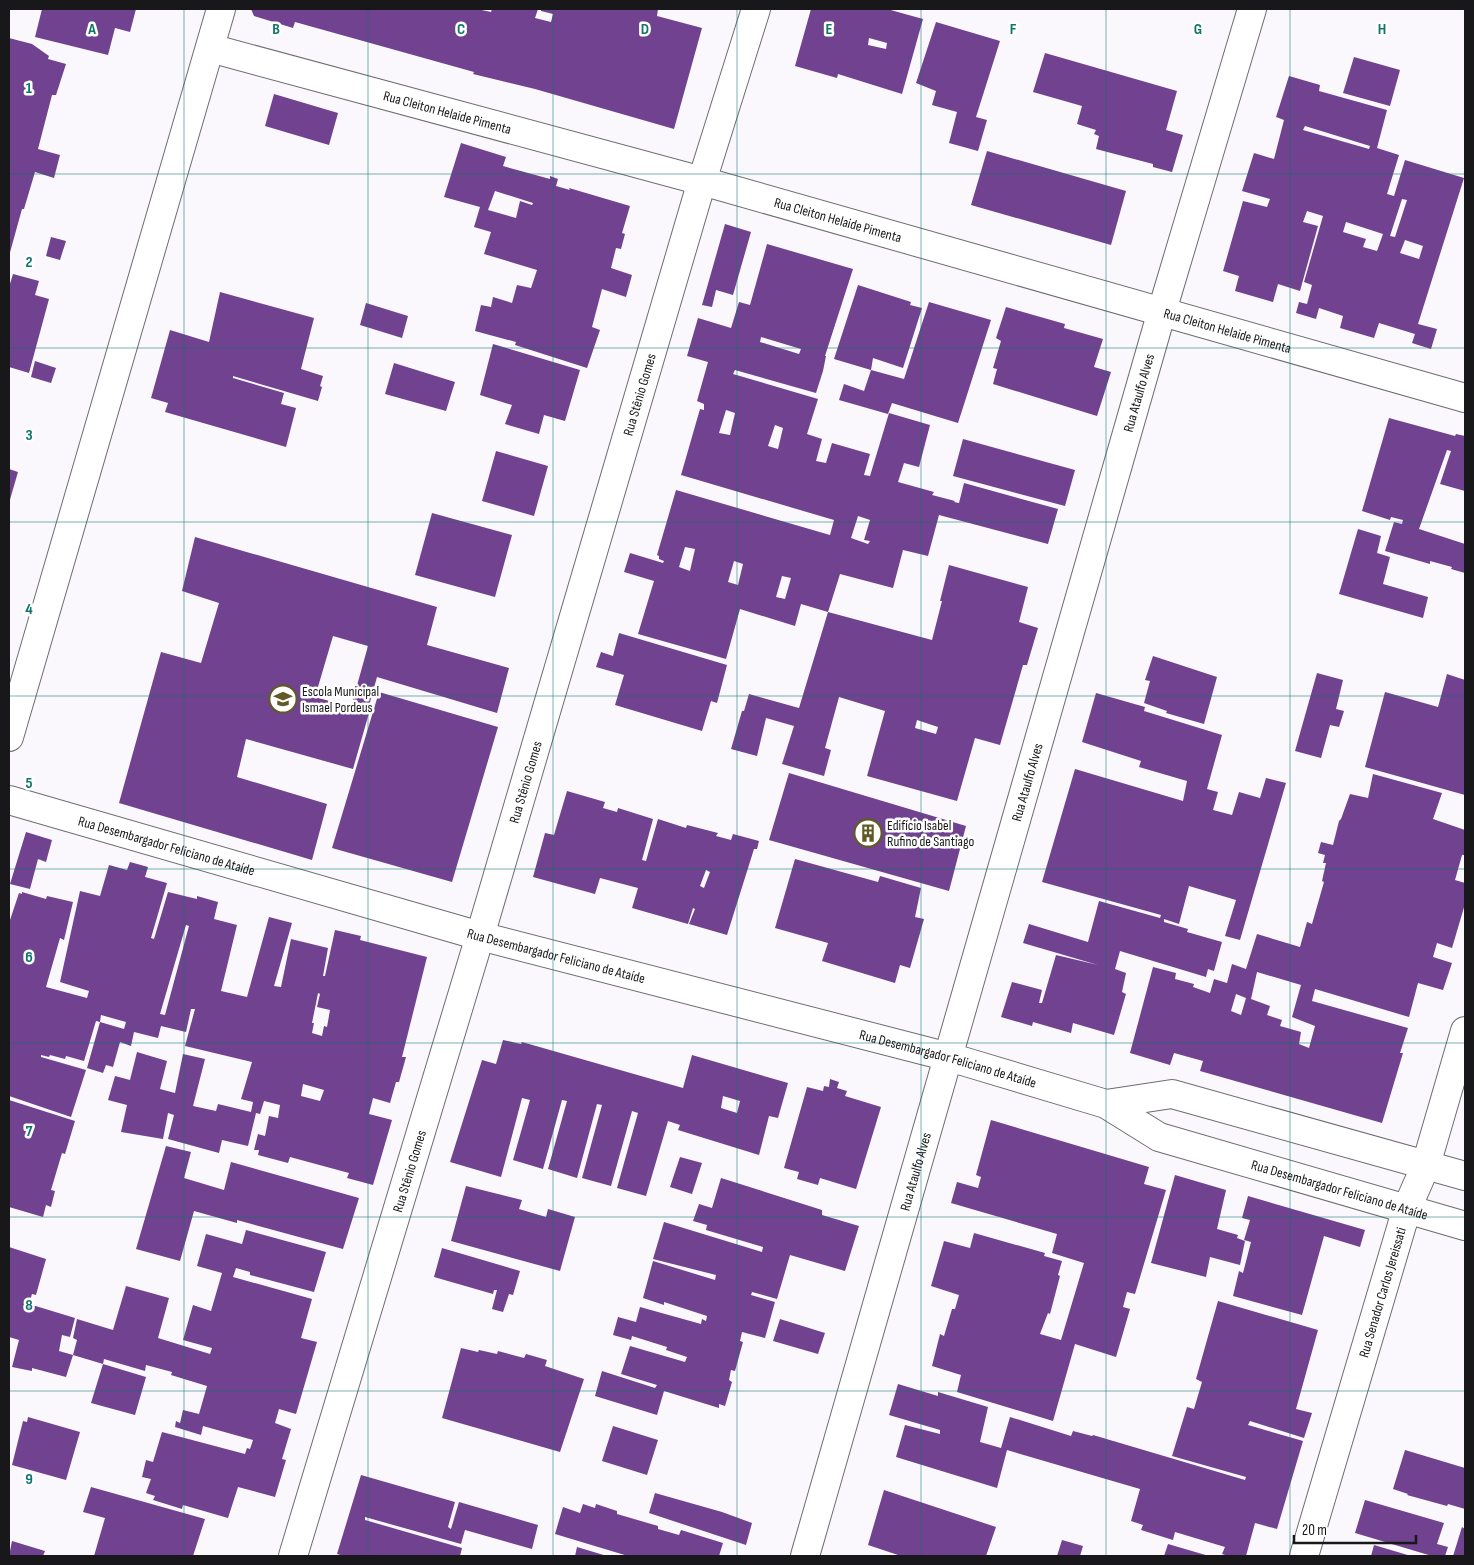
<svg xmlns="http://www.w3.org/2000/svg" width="1474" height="1565" font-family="'Sofia Sans Condensed',sans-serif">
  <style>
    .building { fill: #70428f; fill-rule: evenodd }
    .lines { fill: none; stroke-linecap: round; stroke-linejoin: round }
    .minor-casing { stroke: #6f6c71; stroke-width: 30 }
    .minor { stroke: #fff; stroke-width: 28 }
    .grid { fill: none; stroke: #0f766e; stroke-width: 1; stroke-opacity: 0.55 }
    .labels { text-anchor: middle; stroke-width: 5; stroke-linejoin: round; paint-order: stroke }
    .street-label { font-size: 14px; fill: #181719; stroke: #fff }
    .poi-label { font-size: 14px; fill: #181719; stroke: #fff; text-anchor: start }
    .grid-label { font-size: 16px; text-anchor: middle; font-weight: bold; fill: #0f766e; stroke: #fff; stroke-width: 5; stroke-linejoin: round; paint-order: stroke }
  </style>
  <rect width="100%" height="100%" fill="#faf8fd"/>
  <!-- building -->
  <g class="building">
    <polygon points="42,9 136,9 130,32 115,28 108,55 35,37"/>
    <polygon points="251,9 477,9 491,12 492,9 538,9 535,18 551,22 553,14 541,11 541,9 658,9 657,16 702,28 674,129 535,89 473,74 474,72 295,22 293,28 254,16"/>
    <path d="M 811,9 L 887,9 L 923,19 L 902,94 L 838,74 L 837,78 L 795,66 ZM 869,38 L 887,43 L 886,49 L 868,45 Z"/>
    <polygon points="936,22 1000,41 976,117 987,120 978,151 949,143 957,112 932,105 936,91 916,83"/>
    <polygon points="9,38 32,44 49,56 48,59 66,64 56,95 52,95 38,149 60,155 54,178 35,172 24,209 22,209 9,256"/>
    <polygon points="1045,53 1177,91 1166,130 1183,135 1172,172 1153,167 1153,164 1096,149 1099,136 1094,134 1096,130 1077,124 1082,106 1033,92"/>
    <polygon points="1354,57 1400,70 1390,106 1343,93"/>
    <path d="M 1289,76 L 1320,85 L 1319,91 L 1387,110 L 1377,148 L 1399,155 L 1387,194 L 1394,196 L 1405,160 L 1464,178 L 1418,324 L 1437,329 L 1431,349 L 1412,343 L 1415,334 L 1379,323 L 1374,338 L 1340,328 L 1343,316 L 1319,308 L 1316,319 L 1296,313 L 1299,302 L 1307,304 L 1312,285 L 1304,282 L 1323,216 L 1307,211 L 1303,222 L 1318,226 L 1300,291 L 1278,284 L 1273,302 L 1235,291 L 1239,276 L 1223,271 L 1243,201 L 1267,207 L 1270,199 L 1242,191 L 1254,153 L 1274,159 L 1284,120 L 1276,117 ZM 1305,126 L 1370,146 L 1369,149 L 1303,130 ZM 1402,199 L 1407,200 L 1395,237 L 1390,236 ZM 1346,222 L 1383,234 L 1377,251 L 1363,247 L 1366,239 L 1343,232 ZM 1405,240 L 1423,246 L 1419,259 L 1400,253 Z"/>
    <polygon points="274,94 338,113 329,145 265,126"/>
    <path d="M 461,143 L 506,157 L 503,166 L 550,179 L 550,176 L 558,179 L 556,186 L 570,190 L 569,188 L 630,206 L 622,233 L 625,234 L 621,249 L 616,248 L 611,268 L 632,275 L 626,297 L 602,289 L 592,327 L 600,330 L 587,368 L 515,345 L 516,342 L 475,331 L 481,305 L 491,307 L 493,297 L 512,303 L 517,285 L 531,288 L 537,270 L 484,254 L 491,232 L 474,227 L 480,207 L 444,197 ZM 495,191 L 533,203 L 532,205 L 520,201 L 516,218 L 488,210 Z"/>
    <polygon points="987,151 1126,191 1111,245 971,205"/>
    <polygon points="725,224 751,232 733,295 716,290 712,307 702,305"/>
    <polygon points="51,237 66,241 60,260 46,256"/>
    <path d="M 767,244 L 853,269 L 825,356 L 826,356 L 823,371 L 816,393 L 735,370 L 733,374 L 818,399 L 807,434 L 822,439 L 816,461 L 826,463 L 832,443 L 870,454 L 864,475 L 870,476 L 889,413 L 930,425 L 919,467 L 904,463 L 898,482 L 934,492 L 932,495 L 955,501 L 954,502 L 959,503 L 964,483 L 1058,509 L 1048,544 L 939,515 L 928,556 L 903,550 L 893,588 L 840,574 L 828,612 L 801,604 L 795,626 L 740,609 L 726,659 L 638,634 L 654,581 L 624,572 L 630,553 L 663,563 L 664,561 L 659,559 L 659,556 L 657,555 L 676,490 L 830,535 L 834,520 L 681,475 L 700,409 L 704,410 L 704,404 L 697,401 L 708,362 L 687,356 L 698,318 L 731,328 L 739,302 L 750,305 ZM 761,337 L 801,349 L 799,354 L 760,342 ZM 726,410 L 735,413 L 730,435 L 719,433 ZM 775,425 L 783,428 L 778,449 L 768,446 ZM 858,516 L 870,520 L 864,540 L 870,541 L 868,544 L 851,538 ZM 685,547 L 695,549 L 690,571 L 679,567 ZM 734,561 L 743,564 L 738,585 L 728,582 ZM 782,576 L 791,578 L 785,599 L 776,597 Z"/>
    <polygon points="13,274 39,281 35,295 49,299 29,373 9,367 9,287"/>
    <polygon points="858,285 911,302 910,305 922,308 903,368 873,358 871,370 834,359"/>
    <polygon points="220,292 314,318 301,369 323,376 320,386 322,387 318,401 233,376 233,378 284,393 281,404 296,408 286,447 165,412 168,403 151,398 170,330 209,342"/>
    <polygon points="929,302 991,320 958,423 892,403 888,414 839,400 844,384 864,391 871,370 904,379"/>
    <polygon points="366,303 408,316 402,338 360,325"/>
    <polygon points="1006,307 1065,324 1064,328 1103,339 1094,367 1111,372 1097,416 993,384 997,369 993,368 1001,341 996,338"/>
    <polygon points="493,344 580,370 565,421 544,415 539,434 505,424 512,405 480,395"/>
    <polygon points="35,361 56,368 51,383 31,377"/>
    <polygon points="394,363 455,382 446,411 385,394"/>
    <polygon points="1389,418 1455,436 1456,434 1465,436 1465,491 1440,484 1451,451 1447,450 1419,529 1465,544 1465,573 1451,569 1452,567 1430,561 1430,564 1385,551 1394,522 1402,524 1403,520 1391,517 1390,520 1362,511"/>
    <polygon points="963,439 1075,470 1065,506 953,476"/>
    <polygon points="496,451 548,466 534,516 482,501"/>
    <polygon points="9,469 18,472 9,503"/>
    <polygon points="432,513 512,535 495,597 415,575"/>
    <polygon points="1358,529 1381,536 1377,553 1390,557 1383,584 1428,597 1423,618 1339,594"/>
    <path d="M 195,537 L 437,607 L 427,645 L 509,668 L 497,713 L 377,677 L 367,713 L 369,713 L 353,769 L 246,739 L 237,777 L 327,804 L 312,860 L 119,803 L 161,652 L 201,663 L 219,603 L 182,591 ZM 333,636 L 368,646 L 351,707 L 315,697 Z"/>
    <path d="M 949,565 L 1028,587 L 1019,622 L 1038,628 L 1027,665 L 1023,665 L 1000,745 L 975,738 L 957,801 L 867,776 L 885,711 L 839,697 L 825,748 L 831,750 L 824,776 L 782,764 L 794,726 L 766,718 L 757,756 L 731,749 L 742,711 L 744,711 L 749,694 L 799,708 L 828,612 L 932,640 L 942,601 L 940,601 ZM 917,720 L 938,727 L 936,734 L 915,728 Z"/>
    <polygon points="619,633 727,665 717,703 711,701 702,731 615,705 624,675 596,667 601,652 613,656"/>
    <polygon points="1153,656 1217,677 1204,724 1166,713 1167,711 1144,703 1150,681 1145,680"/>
    <polygon points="1317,673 1343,680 1336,709 1344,711 1339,727 1330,725 1321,758 1295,751"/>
    <polygon points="1447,674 1465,680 1465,795 1365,767 1385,692 1438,707"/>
    <polygon points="379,692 498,727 452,882 332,848"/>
    <polygon points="1096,693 1145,707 1144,711 1222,735 1207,789 1218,792 1213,810 1232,815 1239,792 1260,798 1266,778 1286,783 1240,940 1225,936 1236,900 1189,886 1179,924 1164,919 1164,922 1188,929 1187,932 1222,942 1214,971 1208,969 1206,977 1120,951 1115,969 1126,973 1122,992 1126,994 1114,1035 1073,1023 1071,1033 1033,1022 1032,1026 1001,1017 1012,982 1042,990 1039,1003 1042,1003 1056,955 1098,965 1023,943 1029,924 1088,942 1099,901 1160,918 1161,915 1042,882 1075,769 1183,801 1187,781 1139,767 1141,761 1082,742"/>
    <polygon points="789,773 966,826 949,891 769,840"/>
    <path d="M 1373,774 L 1442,793 L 1433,819 L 1465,830 L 1465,850 L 1464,855 L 1462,855 L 1455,880 L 1465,883 L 1465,904 L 1452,948 L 1437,943 L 1433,957 L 1452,963 L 1443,990 L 1418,983 L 1409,1017 L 1315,989 L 1312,1001 L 1408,1028 L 1400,1053 L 1403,1053 L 1382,1123 L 1200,1071 L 1203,1061 L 1174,1053 L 1170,1065 L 1130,1053 L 1153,967 L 1176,973 L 1175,979 L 1194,984 L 1193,987 L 1210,993 L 1214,979 L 1227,983 L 1232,964 L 1246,969 L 1257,934 L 1300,947 L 1307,922 L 1312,924 L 1324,882 L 1322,881 L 1326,863 L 1323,863 L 1325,855 L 1318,853 L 1321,842 L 1333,845 L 1339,821 L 1341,819 L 1350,794 L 1368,798 ZM 1257,972 L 1301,985 L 1292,1017 L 1315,1026 L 1309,1048 L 1299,1044 L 1301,1032 L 1280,1026 L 1282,1020 L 1267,1015 L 1270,1006 L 1251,999 ZM 1236,994 L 1246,998 L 1241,1015 L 1231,1011 Z"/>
    <path d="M 567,791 L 605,802 L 603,808 L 617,812 L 618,808 L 653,819 L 642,860 L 646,861 L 658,819 L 686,828 L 687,825 L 718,833 L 716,836 L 731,840 L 733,834 L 759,841 L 757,849 L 754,849 L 727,935 L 689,924 L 695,909 L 693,908 L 688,924 L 632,908 L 638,888 L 600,878 L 595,894 L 533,877 L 545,833 L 554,835 ZM 706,870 L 710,872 L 704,888 L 700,886 Z"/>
    <polygon points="26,832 52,840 46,862 38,859 30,889 10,884"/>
    <polygon points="795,859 878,882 880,876 921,888 915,917 924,919 910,968 900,965 895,983 822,961 828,943 775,928"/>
    <path d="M 130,862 L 148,867 L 145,877 L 167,883 L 151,938 L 154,939 L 168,892 L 197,899 L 197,896 L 218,902 L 214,919 L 237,925 L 221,991 L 247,997 L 269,917 L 292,923 L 274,986 L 281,987 L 291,939 L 328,948 L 323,976 L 325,976 L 335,930 L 361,936 L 360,940 L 427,957 L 402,1057 L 406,1057 L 399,1082 L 396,1082 L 390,1103 L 373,1098 L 369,1114 L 392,1120 L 373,1185 L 347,1178 L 349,1173 L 290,1157 L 288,1163 L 258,1155 L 259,1150 L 254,1150 L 258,1134 L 265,1136 L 269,1116 L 278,1118 L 280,1105 L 264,1101 L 260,1114 L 256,1113 L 248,1146 L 222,1140 L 219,1153 L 168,1139 L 174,1115 L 168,1113 L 163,1139 L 121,1132 L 127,1105 L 108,1100 L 115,1076 L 130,1080 L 137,1052 L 167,1061 L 160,1089 L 175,1093 L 183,1054 L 205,1059 L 193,1106 L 216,1111 L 218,1104 L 251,1112 L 253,1102 L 241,1099 L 252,1062 L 185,1046 L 195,1009 L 191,1009 L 186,1032 L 161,1026 L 158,1038 L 134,1032 L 131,1046 L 120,1042 L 113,1067 L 106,1065 L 103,1073 L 87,1068 L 100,1022 L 124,1029 L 126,1022 L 101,1015 L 100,1022 L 96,1021 L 84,1061 L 66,1056 L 65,1059 L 50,1055 L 49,1057 L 41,1055 L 41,1057 L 86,1070 L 71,1117 L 9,1096 L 9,923 L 19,893 L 22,894 L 22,892 L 46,899 L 47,896 L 73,902 L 64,940 L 60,938 L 46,987 L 87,998 L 89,991 L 60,982 L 80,891 L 100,896 L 109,865 L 127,870 ZM 186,925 L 189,926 L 165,1015 L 160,1014 ZM 318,993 L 320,994 L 317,1007 L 330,1010 L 327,1027 L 324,1026 L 322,1036 L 312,1033 L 314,1023 L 312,1023 ZM 303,1084 L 324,1090 L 320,1101 L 301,1096 Z"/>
    <path d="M 503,1040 L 521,1044 L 522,1042 L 683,1088 L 692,1055 L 788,1083 L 778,1118 L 769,1116 L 759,1155 L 678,1130 L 680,1125 L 668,1121 L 646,1196 L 617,1188 L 638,1113 L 632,1111 L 611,1186 L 582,1178 L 602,1105 L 597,1104 L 577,1178 L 548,1169 L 567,1101 L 562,1100 L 543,1169 L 513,1160 L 530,1100 L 522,1098 L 501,1177 L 450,1162 L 482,1060 L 496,1064 ZM 723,1096 L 740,1101 L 737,1113 L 721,1108 Z"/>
    <polygon points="830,1079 839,1082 837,1088 847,1091 845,1096 881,1107 856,1189 820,1178 818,1185 797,1179 799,1172 784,1168 807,1087 823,1091 824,1086 829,1087"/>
    <polygon points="9,1100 75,1121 65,1154 62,1153 51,1190 55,1191 51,1207 46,1205 43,1217 9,1207"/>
    <polygon points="991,1120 1149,1167 1144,1184 1166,1190 1135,1294 1127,1292 1123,1307 1130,1309 1116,1357 1075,1344 1053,1421 957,1392 961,1375 932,1366 940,1334 944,1336 952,1309 955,1309 959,1295 931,1286 944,1241 970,1248 974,1233 1045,1253 1044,1256 1062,1261 1058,1275 1060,1276 1050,1314 1048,1313 1040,1334 1061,1340 1084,1263 1052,1253 1057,1234 951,1203 957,1182 978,1188 981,1177 976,1175"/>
    <polygon points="166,1146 191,1152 184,1178 224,1190 231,1162 359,1198 343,1249 237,1220 237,1223 194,1211 180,1261 136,1249"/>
    <polygon points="680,1157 702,1163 692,1194 670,1187"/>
    <polygon points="1175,1175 1226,1190 1217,1229 1238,1235 1237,1238 1245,1241 1240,1265 1210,1257 1206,1277 1151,1263"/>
    <polygon points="721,1178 822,1210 822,1215 859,1226 845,1271 790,1255 777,1299 752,1292 751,1295 775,1302 765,1338 742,1332 740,1341 743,1342 735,1371 731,1370 729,1380 732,1382 725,1406 719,1404 719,1408 664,1391 657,1415 595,1396 602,1371 655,1388 657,1385 621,1374 630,1346 685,1362 687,1357 666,1350 667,1347 632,1336 631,1340 613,1335 618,1317 636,1322 640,1307 701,1324 702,1319 706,1321 707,1316 664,1302 664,1305 643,1298 653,1261 715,1280 716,1275 653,1259 664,1222 762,1252 763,1247 706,1230 707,1225 693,1221 699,1204 712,1208"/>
    <polygon points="466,1186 522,1200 519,1209 546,1217 548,1209 575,1217 560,1271 451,1241"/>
    <polygon points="1248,1196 1365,1230 1360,1247 1324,1236 1302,1315 1233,1296 1239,1271 1243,1273 1251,1242 1244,1240 1250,1220 1242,1218"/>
    <polygon points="246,1230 326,1252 314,1292 250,1275 250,1272 236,1268 233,1277 312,1299 301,1338 317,1342 296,1414 279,1409 275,1423 291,1429 282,1459 286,1460 275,1497 238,1487 228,1518 183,1505 182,1509 153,1500 155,1496 146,1493 151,1479 142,1477 146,1460 153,1462 162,1432 245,1454 247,1448 250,1449 253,1440 203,1426 201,1435 175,1427 176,1421 180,1423 183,1410 199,1414 207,1386 171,1375 172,1372 146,1365 145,1371 104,1359 103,1364 146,1377 135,1415 91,1403 103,1364 73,1355 66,1377 32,1368 32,1371 12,1367 19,1340 9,1337 9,1247 46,1259 36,1295 32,1294 29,1304 75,1318 70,1337 62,1335 59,1351 73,1355 77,1340 73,1338 77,1319 113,1330 126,1286 169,1298 158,1338 210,1354 212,1348 183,1340 193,1305 211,1311 222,1273 197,1266 206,1234 242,1244"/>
    <polygon points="442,1248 520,1271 513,1295 509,1294 503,1312 492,1309 497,1290 494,1290 493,1294 434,1277"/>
    <polygon points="1218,1301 1318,1330 1296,1409 1312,1413 1304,1438 1250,1421 1248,1425 1303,1441 1277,1529 1255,1523 1246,1556 1228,1556 1222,1554 1225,1547 1175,1532 1173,1540 1141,1530 1143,1525 1131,1521 1140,1489 1007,1450 997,1488 896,1457 905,1425 940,1434 940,1430 889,1415 898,1384 938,1396 938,1392 988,1407 980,1442 1001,1448 1010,1417 1071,1436 1073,1431 1092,1436 1093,1435 1245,1480 1246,1477 1172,1456 1187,1407 1194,1409 1202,1382 1196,1379"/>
    <polygon points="780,1319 825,1333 818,1354 773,1341"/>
    <polygon points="461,1348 478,1352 479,1350 497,1354 498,1351 524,1358 526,1354 547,1360 545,1366 584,1379 560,1452 442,1418"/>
    <polygon points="28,1417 80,1432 66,1480 12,1465 23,1421 27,1422"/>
    <polygon points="613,1426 658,1440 647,1475 602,1461"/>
    <polygon points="1405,1450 1465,1468 1465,1509 1448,1504 1447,1506 1407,1495 1408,1494 1393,1489"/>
    <polygon points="361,1475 455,1502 448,1527 451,1529 459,1502 538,1525 532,1549 465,1530 461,1544 365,1517 365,1520 462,1548 460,1556 344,1556 337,1554"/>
    <polygon points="91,1487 205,1519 193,1556 94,1556 105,1518 83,1512"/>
    <polygon points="884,1490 996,1527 986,1556 901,1556 868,1545"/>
    <polygon points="655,1493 722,1512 752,1523 746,1545 649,1513"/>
    <polygon points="1365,1500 1444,1523 1437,1544 1448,1547 1445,1556 1432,1556 1355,1533"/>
    <polygon points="583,1504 595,1508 596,1504 617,1511 617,1514 658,1526 658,1529 679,1535 681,1530 723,1543 719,1556 628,1556 555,1534 563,1507 580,1513"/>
    <polygon points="1462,1527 1465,1529 1465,1556 1453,1556"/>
    <polygon points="1062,1540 1083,1546 1080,1556 1057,1556"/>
    <polygon points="12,1541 45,1551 43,1556 9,1556"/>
    <polygon points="1168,1544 1209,1556 1164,1556"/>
    <polygon points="1374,1545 1411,1556 1371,1556"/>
    <polygon points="577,1547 607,1556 575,1556"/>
  </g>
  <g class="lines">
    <!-- minor casing -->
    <g class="minor-casing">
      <g id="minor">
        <path id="s1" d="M 210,48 L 702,181 L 1465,398"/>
        <polyline points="9,737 221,9"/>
        <path id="s2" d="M 9,800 L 480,936 L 949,1057 L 1106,1104 L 1159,1137 L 1465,1226"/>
        <polyline points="1106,1104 1172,1094 1465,1176"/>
        <path id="s3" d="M 293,1556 L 480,936 L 702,181 L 756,9"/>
        <path id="s4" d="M 805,1556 L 1162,311 L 1252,9"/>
        <path id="s5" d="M 1304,1556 L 1407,1208 L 1426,1165 L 1465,1031"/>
      </g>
    </g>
    <!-- minor -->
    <use href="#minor" class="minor"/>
  </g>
  <!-- grid -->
  <path class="grid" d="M 184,9 L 184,1556M 368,9 L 368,1556M 553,9 L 553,1556M 737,9 L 737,1556M 921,9 L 921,1556M 1106,9 L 1106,1556M 1290,9 L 1290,1556M 9,174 L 1465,174M 9,348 L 1465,348M 9,522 L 1465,522M 9,696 L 1465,696M 9,869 L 1465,869M 9,1043 L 1465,1043M 9,1217 L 1465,1217M 9,1391 L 1465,1391"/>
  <!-- icons -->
  <defs>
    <g id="school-ring" transform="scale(1.4375)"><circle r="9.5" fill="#fff" stroke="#625a26" stroke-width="1.5"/><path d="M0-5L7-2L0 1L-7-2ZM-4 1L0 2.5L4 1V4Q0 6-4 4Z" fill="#625a26"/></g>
    <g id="building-ring" transform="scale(1.4375)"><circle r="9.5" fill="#fff" stroke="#625a26" stroke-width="1.5"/><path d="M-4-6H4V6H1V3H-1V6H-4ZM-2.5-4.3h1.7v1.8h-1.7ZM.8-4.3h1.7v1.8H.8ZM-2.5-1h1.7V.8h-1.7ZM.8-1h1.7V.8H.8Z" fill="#625a26"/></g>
  </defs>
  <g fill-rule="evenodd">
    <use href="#school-ring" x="283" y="699"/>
    <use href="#building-ring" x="868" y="833"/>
  </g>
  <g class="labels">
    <!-- street labels -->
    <g class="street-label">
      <text dy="5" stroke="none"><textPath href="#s1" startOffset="246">Rua Cleiton Helaide Pimenta</textPath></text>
      <text dy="5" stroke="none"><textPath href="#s1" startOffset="651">Rua Cleiton Helaide Pimenta</textPath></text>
      <text dy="5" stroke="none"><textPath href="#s1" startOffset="1056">Rua Cleiton Helaide Pimenta</textPath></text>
      <text dy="5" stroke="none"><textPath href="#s4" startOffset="1210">Rua Ataulfo Alves</textPath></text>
      <text dy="5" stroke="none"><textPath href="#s3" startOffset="1212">Rua Stênio Gomes</textPath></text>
      <text dy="5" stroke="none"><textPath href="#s4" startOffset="805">Rua Ataulfo Alves</textPath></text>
      <text dy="5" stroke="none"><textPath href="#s3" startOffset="808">Rua Stênio Gomes</textPath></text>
      <text dy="5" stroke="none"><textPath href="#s2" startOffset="164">Rua Desembargador Feliciano de Ataíde</textPath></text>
      <text dy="5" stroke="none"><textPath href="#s2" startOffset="569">Rua Desembargador Feliciano de Ataíde</textPath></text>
      <text dy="5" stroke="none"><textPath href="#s2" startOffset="974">Rua Desembargador Feliciano de Ataíde</textPath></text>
      <text dy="5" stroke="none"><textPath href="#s3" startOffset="402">Rua Stênio Gomes</textPath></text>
      <text dy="5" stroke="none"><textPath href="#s4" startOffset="400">Rua Ataulfo Alves</textPath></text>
      <text dy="5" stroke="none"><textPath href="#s2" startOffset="1389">Rua Desembargador Feliciano de Ataíde</textPath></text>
      <text dy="5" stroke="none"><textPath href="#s5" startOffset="275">Rua Senador Carlos Jereissati</textPath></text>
    </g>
    <!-- poi labels -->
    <g class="poi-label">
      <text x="302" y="696">Escola Municipal<tspan x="302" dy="16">Ismael Pordeus</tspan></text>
      <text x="887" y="830">Edifício Isabel<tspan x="887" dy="16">Rufino de Santiago</tspan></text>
    </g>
  </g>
  <g class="grid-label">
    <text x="92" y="34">A</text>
    <text x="276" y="34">B</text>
    <text x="461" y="34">C</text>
    <text x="645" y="34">D</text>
    <text x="829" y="34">E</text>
    <text x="1013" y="34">F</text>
    <text x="1198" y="34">G</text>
    <text x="1382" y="34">H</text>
    <text x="29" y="93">1</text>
    <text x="29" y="267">2</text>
    <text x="29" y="440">3</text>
    <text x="29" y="614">4</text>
    <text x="29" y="788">5</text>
    <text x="29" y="962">6</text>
    <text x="29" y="1136">7</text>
    <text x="29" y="1310">8</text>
    <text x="29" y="1484">9</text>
  </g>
  <!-- border -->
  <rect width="1474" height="1565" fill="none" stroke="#181719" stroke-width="20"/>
  <!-- scale -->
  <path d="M1294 1535v8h122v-8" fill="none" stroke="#181719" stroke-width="2.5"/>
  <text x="1302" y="1535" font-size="15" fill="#181719" stroke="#ffffff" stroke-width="4" paint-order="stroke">20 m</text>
</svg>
